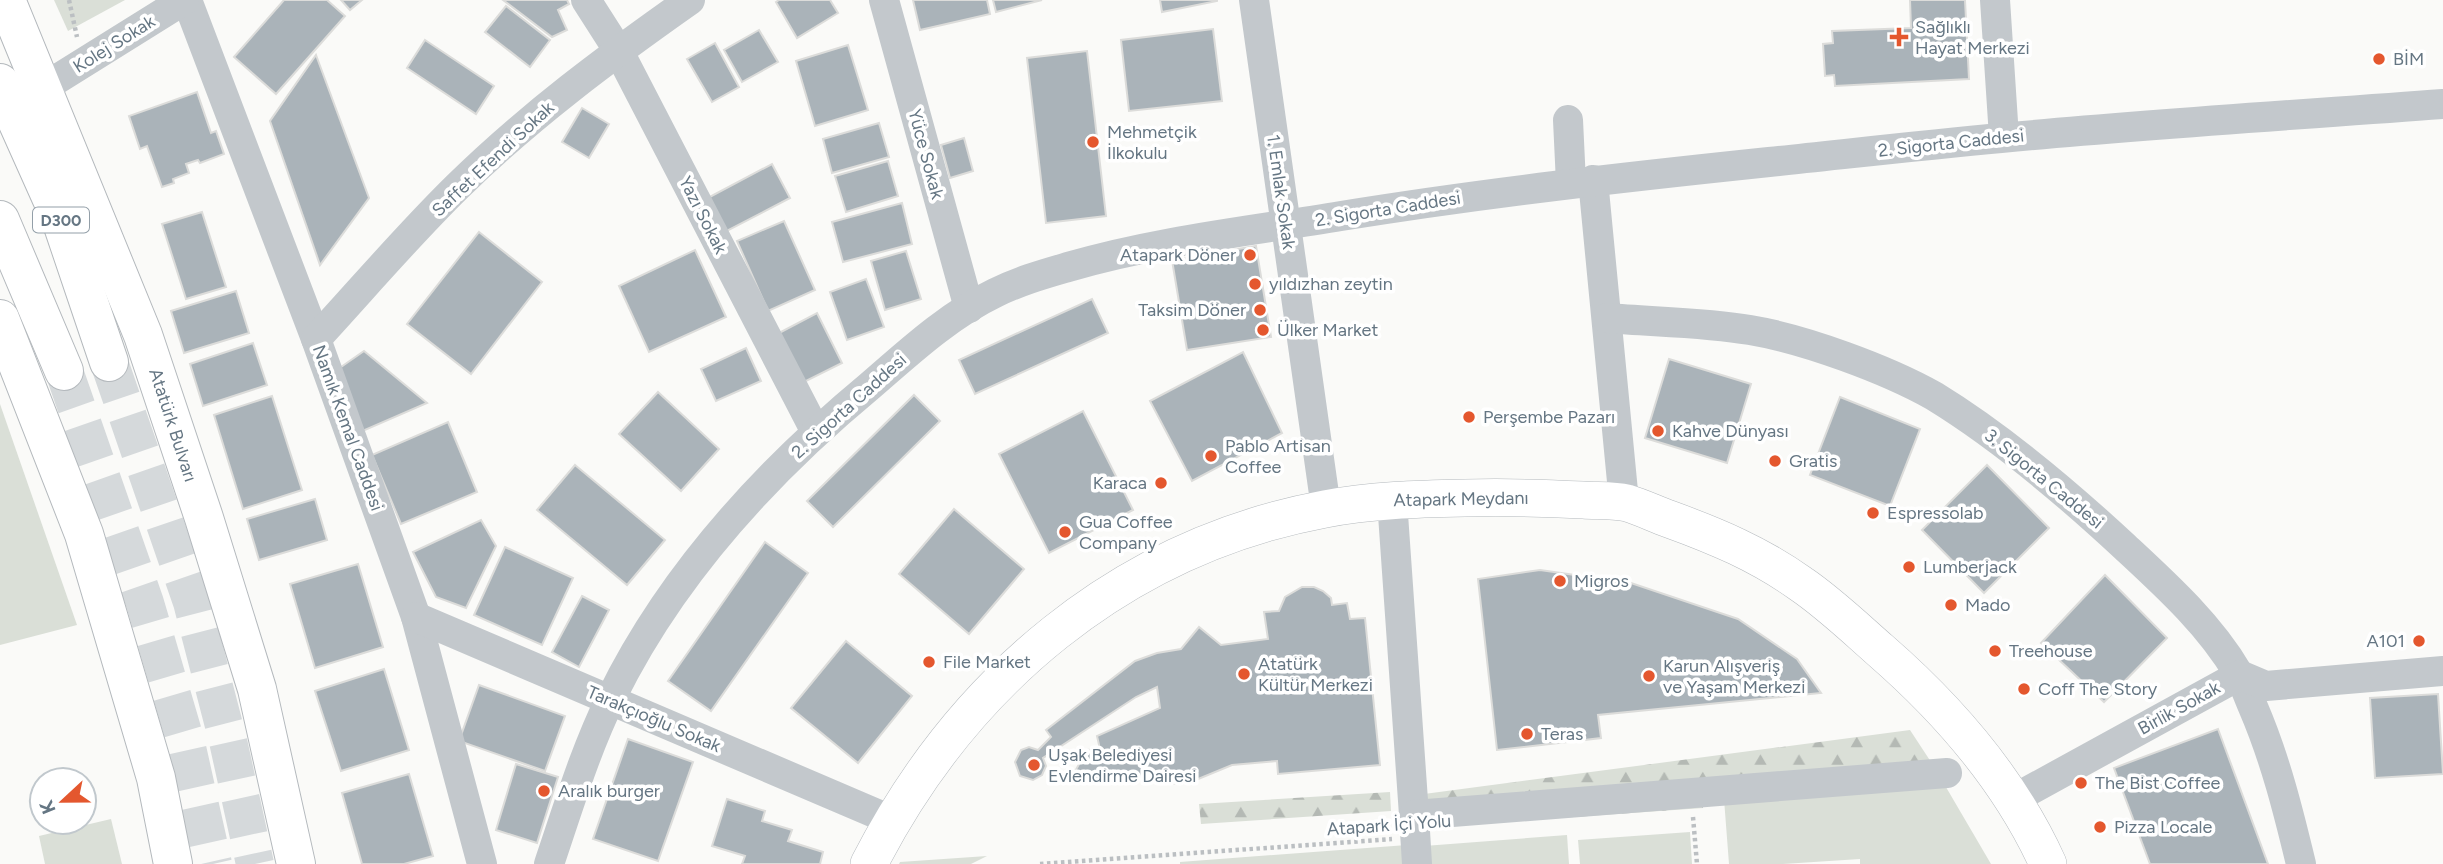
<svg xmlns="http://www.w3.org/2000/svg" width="2443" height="864" font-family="Figtree,sans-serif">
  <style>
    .green { fill: #dadfd7 }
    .forest { fill: url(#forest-firs) }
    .building { fill: #aab3b9; stroke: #dcdcda; stroke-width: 2 }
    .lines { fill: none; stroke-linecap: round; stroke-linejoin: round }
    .highway-tunnel { stroke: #d5d9db; stroke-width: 38; stroke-dasharray: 38 19; stroke-linecap: butt }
    .major-casing { stroke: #b5babe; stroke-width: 38 }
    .highway-casing { stroke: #b4b9bd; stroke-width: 40 }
    .path { stroke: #bbbfc2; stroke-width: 4.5; stroke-dasharray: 3.5 3.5; stroke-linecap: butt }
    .minor { stroke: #c3c8cc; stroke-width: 30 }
    .major { stroke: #fff; stroke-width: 37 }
    .highway { stroke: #fff; stroke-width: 38 }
    .poi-dot { fill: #e4572e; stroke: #fff; stroke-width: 2.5 }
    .labels { text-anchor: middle; stroke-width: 7; stroke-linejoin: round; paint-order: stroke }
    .shield { fill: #fff; stroke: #939fa8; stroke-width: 2 }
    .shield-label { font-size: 16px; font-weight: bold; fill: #657683 }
    .poi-label { font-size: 18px; fill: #657683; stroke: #fff; text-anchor: start }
    .street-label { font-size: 18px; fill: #657683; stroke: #fff }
  </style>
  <defs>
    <pattern id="forest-firs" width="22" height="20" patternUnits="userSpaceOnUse" patternTransform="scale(1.75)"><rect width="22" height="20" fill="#dadfd7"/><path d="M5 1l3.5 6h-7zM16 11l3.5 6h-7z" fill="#b4b9b4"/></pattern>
  </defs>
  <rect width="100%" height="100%" fill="#fafaf8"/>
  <!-- green -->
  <g class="green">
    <polygon points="54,0 125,0 68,31"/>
    <polygon points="0,404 77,625 0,645"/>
    <polygon points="1943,782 1991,864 1860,864 1860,859 1783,864 1729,864 1724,799"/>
    <polygon points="111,819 122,864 45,864 39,836"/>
    <polygon points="1690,832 1692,864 1580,864 1578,840"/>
    <polygon points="1567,835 1569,864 1425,864 1424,846"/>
    <polygon points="1407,845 1409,864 1180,864 1180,862"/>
    <polygon points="987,856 971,864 899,864 900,862"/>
  </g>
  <!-- forest -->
  <g class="forest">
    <polygon points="1910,730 1931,762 1703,801 1703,808 1430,827 1424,794"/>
    <polygon points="1390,792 1391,811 1201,824 1199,804"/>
  </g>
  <!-- building -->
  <g class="building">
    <polygon points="284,0 327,0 345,16 276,94 234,57"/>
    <polygon points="341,0 362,0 350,10"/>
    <polygon points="503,0 567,0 569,4 558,10 567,30 552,37"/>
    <polygon points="779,0 830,0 838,13 797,38 776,2"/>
    <polygon points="913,0 987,0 990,14 920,30"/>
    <polygon points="993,0 1042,0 996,12"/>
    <polygon points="1160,0 1217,0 1217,1 1162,12"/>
    <polygon points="1910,0 1965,0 1969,79 1835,86 1834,75 1825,76 1823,44 1833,43 1832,31 1911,28"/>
    <polygon points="506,6 550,40 530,67 485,32"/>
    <polygon points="1213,29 1222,101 1129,111 1121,40"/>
    <polygon points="759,30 778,62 742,82 724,50"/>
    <polygon points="425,40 494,86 476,114 407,68"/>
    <polygon points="715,43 739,87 712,102 687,59"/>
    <polygon points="848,45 868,110 815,126 796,61"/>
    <polygon points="1087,51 1106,216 1046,223 1027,58"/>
    <polygon points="316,55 369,198 320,265 270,121"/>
    <polygon points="197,92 211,133 216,131 224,154 200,163 198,160 186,164 189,173 173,179 174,183 162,187 147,146 140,149 129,116"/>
    <polygon points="582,108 609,124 589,158 562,142"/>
    <polygon points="879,123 889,157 832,173 823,139"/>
    <polygon points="964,138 973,171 950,178 941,145"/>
    <polygon points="888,161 898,196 846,212 835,176"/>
    <polygon points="772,164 790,198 721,234 704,200"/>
    <polygon points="902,203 912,244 843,262 832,222"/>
    <polygon points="202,212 226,287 186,299 162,224"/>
    <polygon points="784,221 815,290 768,311 737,241"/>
    <polygon points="479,232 542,282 471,374 407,324"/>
    <polygon points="1256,246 1271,337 1187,350 1172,260"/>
    <polygon points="695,250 726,317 649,352 619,286"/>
    <polygon points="906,251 921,299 885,310 871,261"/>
    <polygon points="866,279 884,327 847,340 830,292"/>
    <polygon points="236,291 249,333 184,353 171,311"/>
    <polygon points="1092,299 1108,333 975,394 959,360"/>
    <polygon points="817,313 842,363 804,382 779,333"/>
    <polygon points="253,343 267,385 203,406 190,364"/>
    <polygon points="746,348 761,381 716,401 701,369"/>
    <polygon points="364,351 427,403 358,433 331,374"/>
    <polygon points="1243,352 1282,433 1192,481 1150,401"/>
    <polygon points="1669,359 1751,384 1727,463 1645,438"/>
    <polygon points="658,392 719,449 681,491 619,434"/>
    <polygon points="914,395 940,421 833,527 807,501"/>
    <polygon points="272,396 302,490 243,509 214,415"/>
    <polygon points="1840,397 1920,429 1890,506 1810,475"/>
    <polygon points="1083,411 1133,510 1049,553 999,454"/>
    <polygon points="448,422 477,492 401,524 372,455"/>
    <polygon points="575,465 665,540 627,585 537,510"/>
    <polygon points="1987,465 2049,528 1984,593 1922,530"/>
    <polygon points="315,499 327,540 259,560 247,519"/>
    <polygon points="954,509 1024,569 969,634 899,574"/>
    <polygon points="481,520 496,546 466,608 436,597 413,552"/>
    <polygon points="765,542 808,573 711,711 668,681"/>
    <polygon points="505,547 573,578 542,645 474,615"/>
    <polygon points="358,564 383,647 315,668 290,584"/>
    <polygon points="1540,570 1631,583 1738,619 1797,659 1821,693 1598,715 1601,738 1497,750 1478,579"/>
    <polygon points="2105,575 2167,638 2104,702 2041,643"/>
    <polygon points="1302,587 1314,587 1323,591 1331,598 1332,605 1347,603 1350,619 1365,618 1380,765 1278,774 1277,761 1232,765 1191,782 1168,784 1139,776 1069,782 1087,750 1100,749 1097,736 1160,708 1157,687 1136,697 1043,758 1046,766 1042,775 1033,780 1020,776 1015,762 1021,750 1029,747 1038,750 1051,737 1046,730 1135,661 1157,653 1181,649 1199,627 1221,645 1268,639 1264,612 1279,611 1285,597"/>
    <polygon points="582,596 609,610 579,667 552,652"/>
    <polygon points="846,641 912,696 858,763 791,708"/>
    <polygon points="384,669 409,750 341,771 315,691"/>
    <polygon points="479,685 565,716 545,771 459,741"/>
    <polygon points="2438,694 2443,774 2375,778 2370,698"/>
    <polygon points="2218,729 2268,864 2150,864 2114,768"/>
    <polygon points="628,739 693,762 658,861 593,839"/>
    <polygon points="516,764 558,777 537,843 496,830"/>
    <polygon points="409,774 433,856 404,864 362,864 342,793"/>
    <polygon points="727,799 765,811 762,821 792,830 788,841 823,852 820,864 742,864 745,856 712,846"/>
  </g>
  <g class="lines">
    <!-- highway-tunnel -->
    <g class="highway-tunnel">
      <polyline points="109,362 192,602 228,741 255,864"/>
      <polyline points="64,371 145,603 186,743 213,864"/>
    </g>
    <!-- major casing -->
    <g class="major-casing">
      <path id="major" d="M 869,864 C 962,682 1121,547 1325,509 C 1371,500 1418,499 1465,498 C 1504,497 1543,498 1583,500 C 1597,501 1613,500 1627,503 C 1641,507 1655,514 1669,519 C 1716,536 1759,554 1801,584 C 1829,603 1855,628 1880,650 C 1949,710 2010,780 2048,864"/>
    </g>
    <!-- highway casing -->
    <g class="highway-casing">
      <g id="highway">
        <polyline points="6,0 143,335 204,518 257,689 296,864"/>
        <polyline points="0,83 60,217 109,362"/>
        <polyline points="0,220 64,371"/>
        <polyline points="0,319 84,534 156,778 173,864"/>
      </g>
    </g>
    <!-- path -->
    <g class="path">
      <polyline points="69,0 77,37"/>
      <polyline points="1693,817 1697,864"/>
      <polyline points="1040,864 1392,839"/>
    </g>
    <!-- minor -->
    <g class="minor">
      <polyline points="187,0 316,339 416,617 482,864"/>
      <polyline points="586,0 618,50 816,432"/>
      <polyline points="884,0 969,308"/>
      <polyline points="1254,0 1326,508"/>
      <polyline points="1995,0 2004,137"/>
      <polyline points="43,88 184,0"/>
      <polyline points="1568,120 1571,183"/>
      <polyline points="1593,180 1624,502"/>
      <path d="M 1607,318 C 1653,322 1704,322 1750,330 C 1804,339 1886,369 1934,396 C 2001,437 2068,494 2125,547 C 2166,585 2210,625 2238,673 C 2244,683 2248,696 2253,707 C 2275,758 2288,810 2301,864"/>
      <path d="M 316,339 C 363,288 408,235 457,187 C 528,117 609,57 690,0"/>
      <polyline points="1392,500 1414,815"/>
      <polyline points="416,617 891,820"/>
      <polyline points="2012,800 2240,675 2266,686 2443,671"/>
      <path d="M 549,864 C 568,808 585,751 611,698 C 671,575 766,472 871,385 C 909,352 949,315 995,293 C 1019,281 1044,274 1068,267 C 1157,241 1250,231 1341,216 C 1483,193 1626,177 1769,162 C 1846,154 1924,145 2001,138 C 2148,124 2296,115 2443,104"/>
      <polyline points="1417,864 1414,815 1947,773"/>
    </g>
    <!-- major -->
    <use href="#major" class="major"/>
    <!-- highway -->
    <use href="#highway" class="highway"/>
  </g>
  <!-- markers -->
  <g class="poi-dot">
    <path d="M1895.5 26.5h7v7h7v7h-7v7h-7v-7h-7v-7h7z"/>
    <circle cx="2379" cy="59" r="7"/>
    <circle cx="1093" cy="142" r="7"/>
    <circle cx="1250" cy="255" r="7"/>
    <circle cx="1255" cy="284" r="7"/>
    <circle cx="1260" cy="310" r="7"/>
    <circle cx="1263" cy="330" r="7"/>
    <circle cx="1469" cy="417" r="7"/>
    <circle cx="1658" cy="431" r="7"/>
    <circle cx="1211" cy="456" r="7"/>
    <circle cx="1775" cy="461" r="7"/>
    <circle cx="1161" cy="483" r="7"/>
    <circle cx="1873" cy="513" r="7"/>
    <circle cx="1065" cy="532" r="7"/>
    <circle cx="1909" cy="567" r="7"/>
    <circle cx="1560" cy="581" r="7"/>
    <circle cx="1951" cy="605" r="7"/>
    <circle cx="2419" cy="641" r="7"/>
    <circle cx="1995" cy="651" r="7"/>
    <circle cx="929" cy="662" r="7"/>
    <circle cx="1244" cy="674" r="7"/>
    <circle cx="1649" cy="676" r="7"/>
    <circle cx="2024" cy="689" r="7"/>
    <circle cx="1527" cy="734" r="7"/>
    <circle cx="1034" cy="765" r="7"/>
    <circle cx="2081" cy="783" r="7"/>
    <circle cx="544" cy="791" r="7"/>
    <circle cx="2100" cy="827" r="7"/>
  </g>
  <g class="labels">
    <!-- shield labels -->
    <rect class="shield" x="33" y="207.5" width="56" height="25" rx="5"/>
    <g class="shield-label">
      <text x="61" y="226">D300</text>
    </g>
    <!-- poi labels -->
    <g class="poi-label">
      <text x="1915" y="33">Sağlıklı<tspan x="1915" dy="21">Hayat Merkezi</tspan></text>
      <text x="2393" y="65">BİM</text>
      <text x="1107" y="138">Mehmetçik<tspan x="1107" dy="21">İlkokulu</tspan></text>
      <text x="1236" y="261" text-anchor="end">Atapark Döner</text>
      <text x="1269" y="290">yıldızhan zeytin</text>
      <text x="1246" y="316" text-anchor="end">Taksim Döner</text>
      <text x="1277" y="336">Ülker Market</text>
      <text x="1483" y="423">Perşembe Pazarı</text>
      <text x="1672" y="437">Kahve Dünyası</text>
      <text x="1225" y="452">Pablo Artisan<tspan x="1225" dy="21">Coffee</tspan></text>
      <text x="1789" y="467">Gratis</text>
      <text x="1147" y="489" text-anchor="end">Karaca</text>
      <text x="1887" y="519">Espressolab</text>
      <text x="1079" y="528">Gua Coffee<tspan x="1079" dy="21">Company</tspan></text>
      <text x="1923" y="573">Lumberjack</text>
      <text x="1574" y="587">Migros</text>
      <text x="1965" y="611">Mado</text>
      <text x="2405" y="647" text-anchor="end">A101</text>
      <text x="2009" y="657">Treehouse</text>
      <text x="943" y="668">File Market</text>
      <text x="1258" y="670">Atatürk<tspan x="1258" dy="21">Kültür Merkezi</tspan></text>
      <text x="1663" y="672">Karun Alışveriş<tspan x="1663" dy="21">ve Yaşam Merkezi</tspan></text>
      <text x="2038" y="695">Coff The Story</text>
      <text x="1541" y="740">Teras</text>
      <text x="1048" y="761">Uşak Belediyesi<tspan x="1048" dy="21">Evlendirme Dairesi</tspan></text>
      <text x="2095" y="789">The Bist Coffee</text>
      <text x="558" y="797">Aralık burger</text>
      <text x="2114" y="833">Pizza Locale</text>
    </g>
    <!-- street labels -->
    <g class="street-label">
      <text transform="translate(114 44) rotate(-32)" y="6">Kolej Sokak</text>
      <text transform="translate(1951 143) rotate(-6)" y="6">2. Sigorta Caddesi</text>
      <text transform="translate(926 154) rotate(75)" y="6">Yüce Sokak</text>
      <text transform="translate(493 159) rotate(-43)" y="6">Saffet Efendi Sokak</text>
      <text transform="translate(1281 192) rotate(82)" y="6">1. Emlak Sokak</text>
      <text transform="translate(1388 209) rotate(-9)" y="6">2. Sigorta Caddesi</text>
      <text transform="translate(703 215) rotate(63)" y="6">Yazı Sokak</text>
      <text transform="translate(849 406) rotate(-42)" y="6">2. Sigorta Caddesi</text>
      <text transform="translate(173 425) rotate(72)" y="6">Atatürk Bulvarı</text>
      <text transform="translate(348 428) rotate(70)" y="6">Namık Kemal Caddesi</text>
      <text transform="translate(2044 479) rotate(39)" y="6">3. Sigorta Caddesi</text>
      <text transform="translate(1461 499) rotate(-1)" y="6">Atapark Meydanı</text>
      <text transform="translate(2179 708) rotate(-29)" y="6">Birlik Sokak</text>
      <text transform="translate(654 719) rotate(23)" y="6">Tarakçıoğlu Sokak</text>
      <text transform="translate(1389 825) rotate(-4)" y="6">Atapark İçi Yolu</text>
    </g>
  </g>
  <!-- north arrow -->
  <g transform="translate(63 801) rotate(248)"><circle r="33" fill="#ffffff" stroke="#c1c8cd" stroke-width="2"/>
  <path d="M0-5L12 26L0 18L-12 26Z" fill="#e4572e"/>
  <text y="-10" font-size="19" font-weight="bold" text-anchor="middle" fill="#657683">K</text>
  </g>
</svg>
